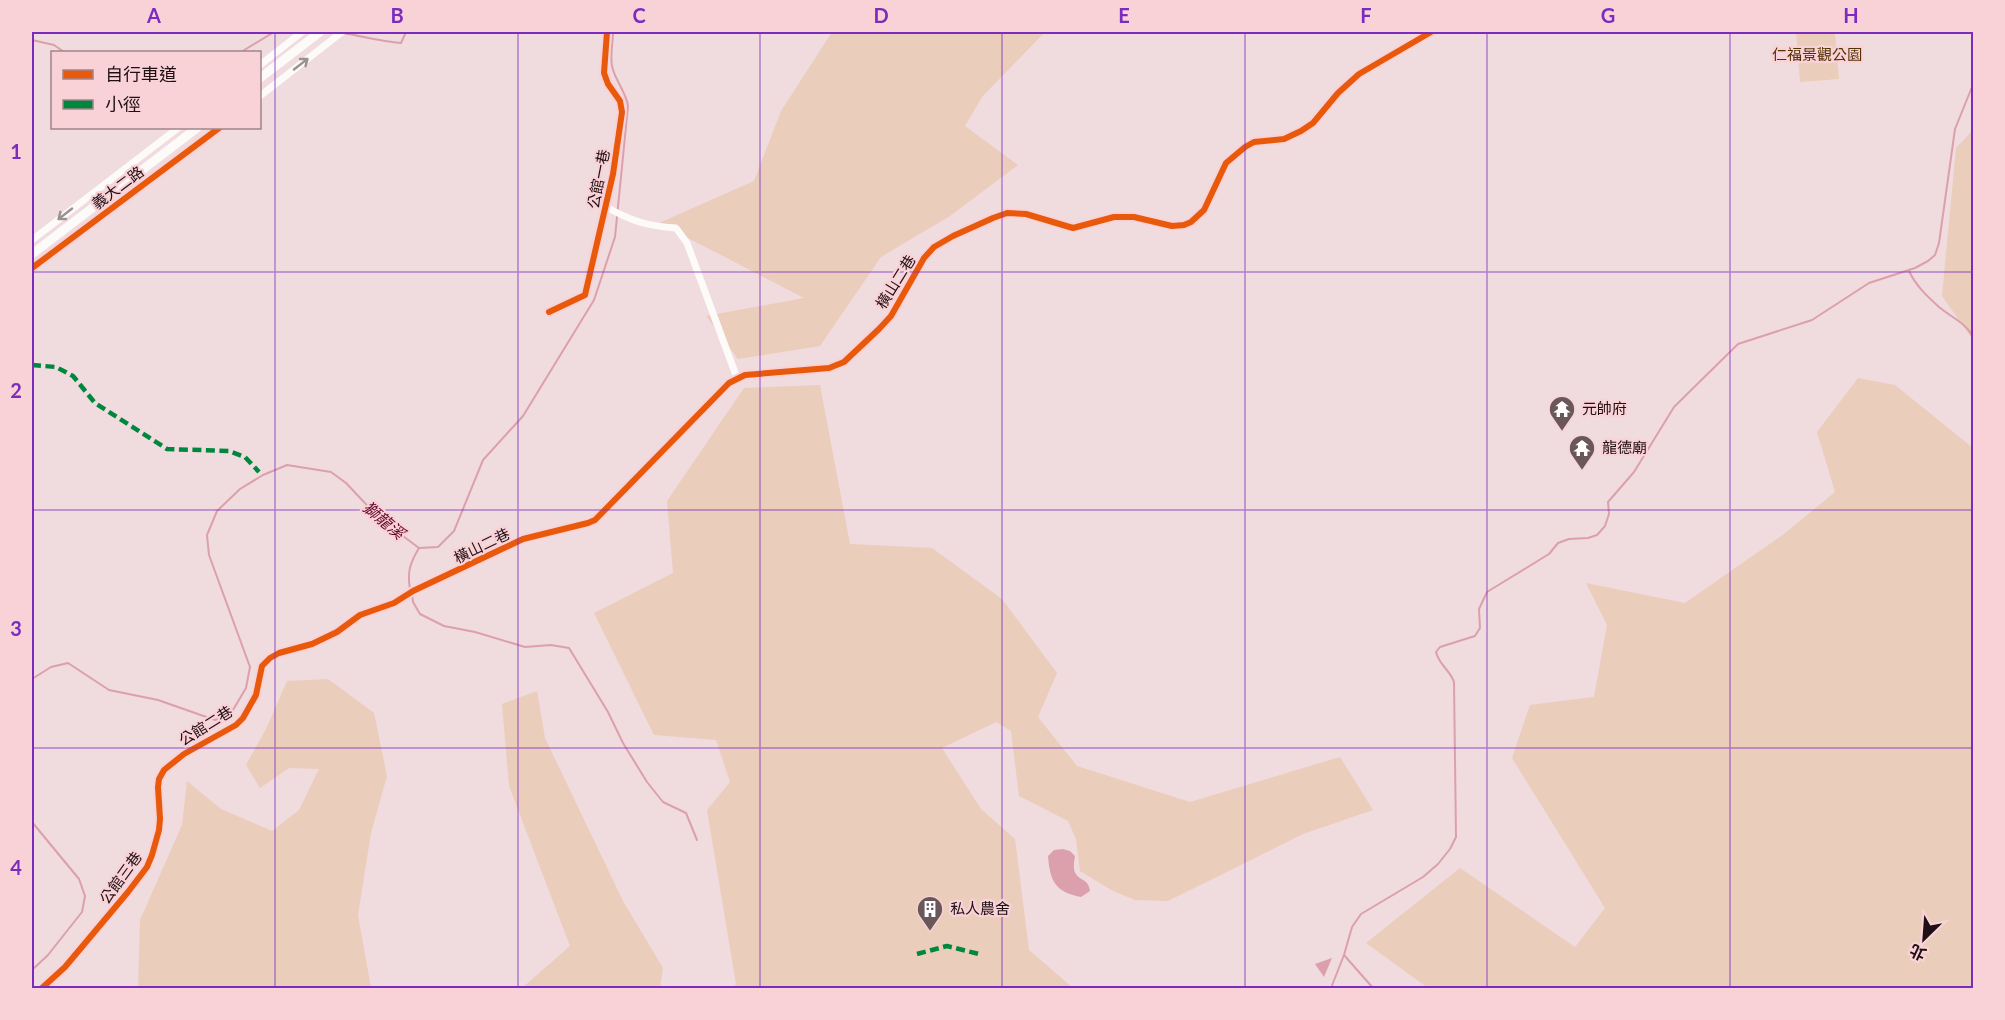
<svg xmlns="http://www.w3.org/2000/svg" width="2005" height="1020" font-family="Lato,'Noto Sans TC',sans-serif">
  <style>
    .green { fill: #eacdbb }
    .water { fill: #dca0ac }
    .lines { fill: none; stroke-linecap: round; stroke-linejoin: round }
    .stream { stroke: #dca0ac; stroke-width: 2 }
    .minor { stroke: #fdfafa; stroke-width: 7 }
    .tertiary { stroke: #fdfafa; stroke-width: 9 }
    .quiet { stroke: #00873e; stroke-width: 4.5; stroke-dasharray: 9 4.5; stroke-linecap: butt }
    .cycleway-casing { stroke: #f9d2d8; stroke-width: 10 }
    .cycleway { stroke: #e8590c; stroke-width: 6 }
    .oneway { stroke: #9a9192 }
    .grid { fill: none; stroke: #7b2cbf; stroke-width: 1.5; stroke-opacity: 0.55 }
    .labels { text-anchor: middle; stroke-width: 4.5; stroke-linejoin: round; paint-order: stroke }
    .park-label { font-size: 15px; fill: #553204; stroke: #f9d2d8 }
    .street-label { font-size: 15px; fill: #201013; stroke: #f9d2d8 }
    .poi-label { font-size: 15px; fill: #201013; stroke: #f9d2d8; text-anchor: start }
    .water-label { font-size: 16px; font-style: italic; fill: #620328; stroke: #f9d2d8 }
    .neatline { fill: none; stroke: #7b2cbf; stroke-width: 2 }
    .grid-label { font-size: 20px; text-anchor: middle; font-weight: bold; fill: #7b2cbf }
  </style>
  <rect width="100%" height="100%" fill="#f0dbde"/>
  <!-- green -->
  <g class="green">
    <polygon points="832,32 1058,32 1044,33 982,97 965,126 1018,165 950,216 881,257 820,346 738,359 706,316 804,298 659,223 754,181 781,111"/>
    <polygon points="1796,32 1835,32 1839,79 1800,82"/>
    <polygon points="1973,130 1973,340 1942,296 1956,148"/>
    <polygon points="1858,378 1895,385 1973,448 1973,988 1428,988 1366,943 1460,868 1575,947 1605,908 1512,758 1530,705 1594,697 1607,625 1586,583 1685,603 1784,534 1835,492 1817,432"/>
    <polygon points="820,385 850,544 932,548 1002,599 1057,673 1038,717 1077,766 1190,802 1340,757 1373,810 1303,834 1168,901 1135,900 1113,891 1080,871 1076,839 1068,821 1019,796 1011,731 996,722 942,748 981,809 1015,839 1029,950 1073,988 733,988 736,984 707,810 730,782 716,740 654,735 594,613 673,573 667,501 744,388"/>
    <polygon points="328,679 374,713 387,776 371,833 358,915 371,988 138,988 140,920 182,825 187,781 221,809 272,831 299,810 319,769 289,768 260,788 246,765 266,729 287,681"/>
    <polygon points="537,691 545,738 623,901 663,968 660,988 522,988 570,946 509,786 502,704"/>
  </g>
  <!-- water -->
  <g class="water">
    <path d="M 1063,849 L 1070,851 L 1075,856 C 1069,885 1088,873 1090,891 L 1081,897 C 1055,892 1050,881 1048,856 L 1054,850 Z"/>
    <polygon points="1332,958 1324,977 1315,964"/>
  </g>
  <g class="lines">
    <!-- stream -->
    <g class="stream">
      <polyline points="328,32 337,33"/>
      <path d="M 343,33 C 362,36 381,42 401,43 L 406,32"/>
      <polyline points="32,40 54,45 64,52"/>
      <polyline points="241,52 274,32"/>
      <path d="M 1909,271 C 1916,286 1927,296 1939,307 C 1952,318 1967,323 1974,339"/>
      <path d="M 410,589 C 407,572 410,563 419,548"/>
      <polyline points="412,595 413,602 420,614 444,626 475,632 525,647 551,645 569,648 608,712 623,743 647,782 663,802 686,813 697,840"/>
      <path d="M 32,679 L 51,667 L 68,663 L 109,690 L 158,700 L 215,720 L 230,715 L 246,688 L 250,667 L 209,555 L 207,535 L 217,511 L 240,489 L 263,475 L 287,465 L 331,472 L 346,483 L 379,518 L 419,548 L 438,547 L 454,531 L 483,460 L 523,416 L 594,300 L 615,237 L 628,106 C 626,91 615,81 612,66 C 610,55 613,42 613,32"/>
      <polyline points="32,822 79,879 85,896 82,912 48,955 32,970"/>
      <polyline points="1344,955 1373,988"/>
      <path d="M 1331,988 L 1344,955 L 1352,927 L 1361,914 L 1423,877 L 1438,864 L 1450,849 L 1456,837 L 1454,682 C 1450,670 1439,665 1436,652 L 1440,647 L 1475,636 L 1480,628 L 1479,609 L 1487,592 L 1549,554 L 1558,543 L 1569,539 L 1588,538 L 1597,535 L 1605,526 L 1609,514 L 1608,502 L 1634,472 L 1674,407 L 1738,344 L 1812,320 L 1869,283 L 1915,268 L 1928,261 L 1935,255 L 1939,243 L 1955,129 L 1974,82"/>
    </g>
    <!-- minor -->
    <g class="minor">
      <polyline points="260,65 302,32"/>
      <polyline points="260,96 342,32"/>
      <path d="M 606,207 C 632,221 646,226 676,228 L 687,243 L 737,378"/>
      <polyline points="32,240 178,128"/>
      <polyline points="32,268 219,128"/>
      <polyline points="549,312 585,295 613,174 622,112 620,101 608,84 604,73 607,32"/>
    </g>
    <!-- tertiary -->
    <g class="tertiary">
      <polyline points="260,78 320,32"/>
      <polyline points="32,254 197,128"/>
      <polyline points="42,988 65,967 128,892 147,867 152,855 159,830 160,819 158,787 159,779 164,770 184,754 236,725 243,718 256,695 262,666 270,658 279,653 312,644 337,632 360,615 394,603 413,591 523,539 588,523 595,520 729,383 745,375 829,368 844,362 879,329 891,316 924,258 934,247 953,236 993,218 1007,213 1026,214 1073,228 1114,217 1134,217 1172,226 1184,225 1191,222 1204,210 1226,163 1245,147 1254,142 1284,139 1301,131 1313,123 1338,93 1359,74 1431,32"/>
    </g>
    <!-- quiet -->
    <g class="quiet">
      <polyline points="32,365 56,367 73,376 95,403 167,449 229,451 245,457 259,472"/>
      <polyline points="917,954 947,946 979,954"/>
    </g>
    <!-- cycleway casing -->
    <g class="cycleway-casing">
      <g id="cycleway">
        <polyline points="32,268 219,128"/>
        <polyline points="549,312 585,295 613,174 622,112 620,101 608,84 604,73 607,32"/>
        <polyline points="42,988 65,967 128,892 147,867 152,855 159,830 160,819 158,787 159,779 164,770 184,754 236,725 243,718 256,695 262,666 270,658 279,653 312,644 337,632 360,615 394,603 413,591 523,539 588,523 595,520 729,383 745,375 829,368 844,362 879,329 891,316 924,258 934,247 953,236 993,218 1007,213 1026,214 1073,228 1114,217 1134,217 1172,226 1184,225 1191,222 1204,210 1226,163 1245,147 1254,142 1284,139 1301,131 1313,123 1338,93 1359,74 1431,32"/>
      </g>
    </g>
    <!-- cycleway -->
    <use href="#cycleway" class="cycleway"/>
  </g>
  <!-- one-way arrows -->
  <defs><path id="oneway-shaft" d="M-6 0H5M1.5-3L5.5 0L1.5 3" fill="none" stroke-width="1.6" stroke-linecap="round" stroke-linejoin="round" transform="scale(1.5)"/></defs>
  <g class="oneway">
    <use href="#oneway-shaft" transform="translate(301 64) rotate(-38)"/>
    <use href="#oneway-shaft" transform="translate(65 214) rotate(142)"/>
  </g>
  <!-- grid -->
  <path class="grid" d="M 275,32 L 275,988M 518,32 L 518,988M 760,32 L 760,988M 1002,32 L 1002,988M 1245,32 L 1245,988M 1487,32 L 1487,988M 1730,32 L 1730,988M 32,272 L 1974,272M 32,510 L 1974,510M 32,748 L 1974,748"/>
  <!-- icons -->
  <defs>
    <g id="temple-pin" transform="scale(1.35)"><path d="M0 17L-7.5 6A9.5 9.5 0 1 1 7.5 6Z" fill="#69575a" stroke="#f9d2d8"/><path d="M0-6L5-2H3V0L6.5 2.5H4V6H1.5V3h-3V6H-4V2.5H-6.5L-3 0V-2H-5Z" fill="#fff"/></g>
    <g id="building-pin" transform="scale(1.35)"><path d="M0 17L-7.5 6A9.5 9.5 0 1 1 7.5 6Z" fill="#69575a" stroke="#f9d2d8"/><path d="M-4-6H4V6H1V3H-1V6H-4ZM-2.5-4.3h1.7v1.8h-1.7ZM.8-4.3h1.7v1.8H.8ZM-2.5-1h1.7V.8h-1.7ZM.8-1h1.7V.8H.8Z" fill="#fff"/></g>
  </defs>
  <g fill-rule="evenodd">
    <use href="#temple-pin" x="1562" y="409"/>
    <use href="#temple-pin" x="1582" y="448"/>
    <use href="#building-pin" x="930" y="909"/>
  </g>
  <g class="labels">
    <!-- park labels -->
    <g class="park-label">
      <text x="1817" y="60">仁福景觀公園</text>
    </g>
    <!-- street labels -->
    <g class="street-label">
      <text transform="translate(599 179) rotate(-79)" y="5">公館一巷</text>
      <text transform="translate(118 188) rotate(-37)" y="5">義大二路</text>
      <text transform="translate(896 282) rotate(-58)" y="5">橫山二巷</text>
      <text transform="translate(482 546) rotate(-26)" y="5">橫山二巷</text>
      <text transform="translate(206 726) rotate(-32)" y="5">公館二巷</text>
      <text transform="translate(121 878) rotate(-54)" y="5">公館三巷</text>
    </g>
    <!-- poi labels -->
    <g class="poi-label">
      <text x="1582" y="414">元帥府</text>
      <text x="1602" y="453">龍德廟</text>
      <text x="950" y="914">私人農舍</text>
    </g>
    <!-- water labels -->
    <g class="water-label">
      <text transform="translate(384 520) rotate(40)" y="6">獅龍溪</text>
    </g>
  </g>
  <!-- border -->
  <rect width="2005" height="1020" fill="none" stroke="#f9d2d8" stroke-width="66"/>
  <!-- legend -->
  <rect x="51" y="51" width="210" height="78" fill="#f9d2d8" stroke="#a28489" stroke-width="1.5"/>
  <rect x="63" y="70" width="30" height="9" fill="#e8590c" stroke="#a28489" stroke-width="1.5"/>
  <text x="105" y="81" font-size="18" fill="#201013">自行車道</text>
  <rect x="63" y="100" width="30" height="9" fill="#00873e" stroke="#a28489" stroke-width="1.5"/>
  <text x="105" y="111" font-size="18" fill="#201013">小徑</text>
  <!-- north arrow -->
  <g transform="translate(1924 939) rotate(205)" stroke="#f9d2d8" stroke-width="4.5" paint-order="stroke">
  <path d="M0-4.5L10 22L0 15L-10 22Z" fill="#201013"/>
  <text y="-9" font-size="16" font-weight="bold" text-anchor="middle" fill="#201013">北</text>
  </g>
  <rect x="33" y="33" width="1939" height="954" class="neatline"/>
  <g class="grid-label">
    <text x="154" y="23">A</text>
    <text x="397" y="23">B</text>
    <text x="639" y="23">C</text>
    <text x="881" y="23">D</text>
    <text x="1124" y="23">E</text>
    <text x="1366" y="23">F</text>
    <text x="1608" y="23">G</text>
    <text x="1851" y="23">H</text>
    <text x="16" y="159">1</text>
    <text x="16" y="398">2</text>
    <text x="16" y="636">3</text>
    <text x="16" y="875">4</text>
  </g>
</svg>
